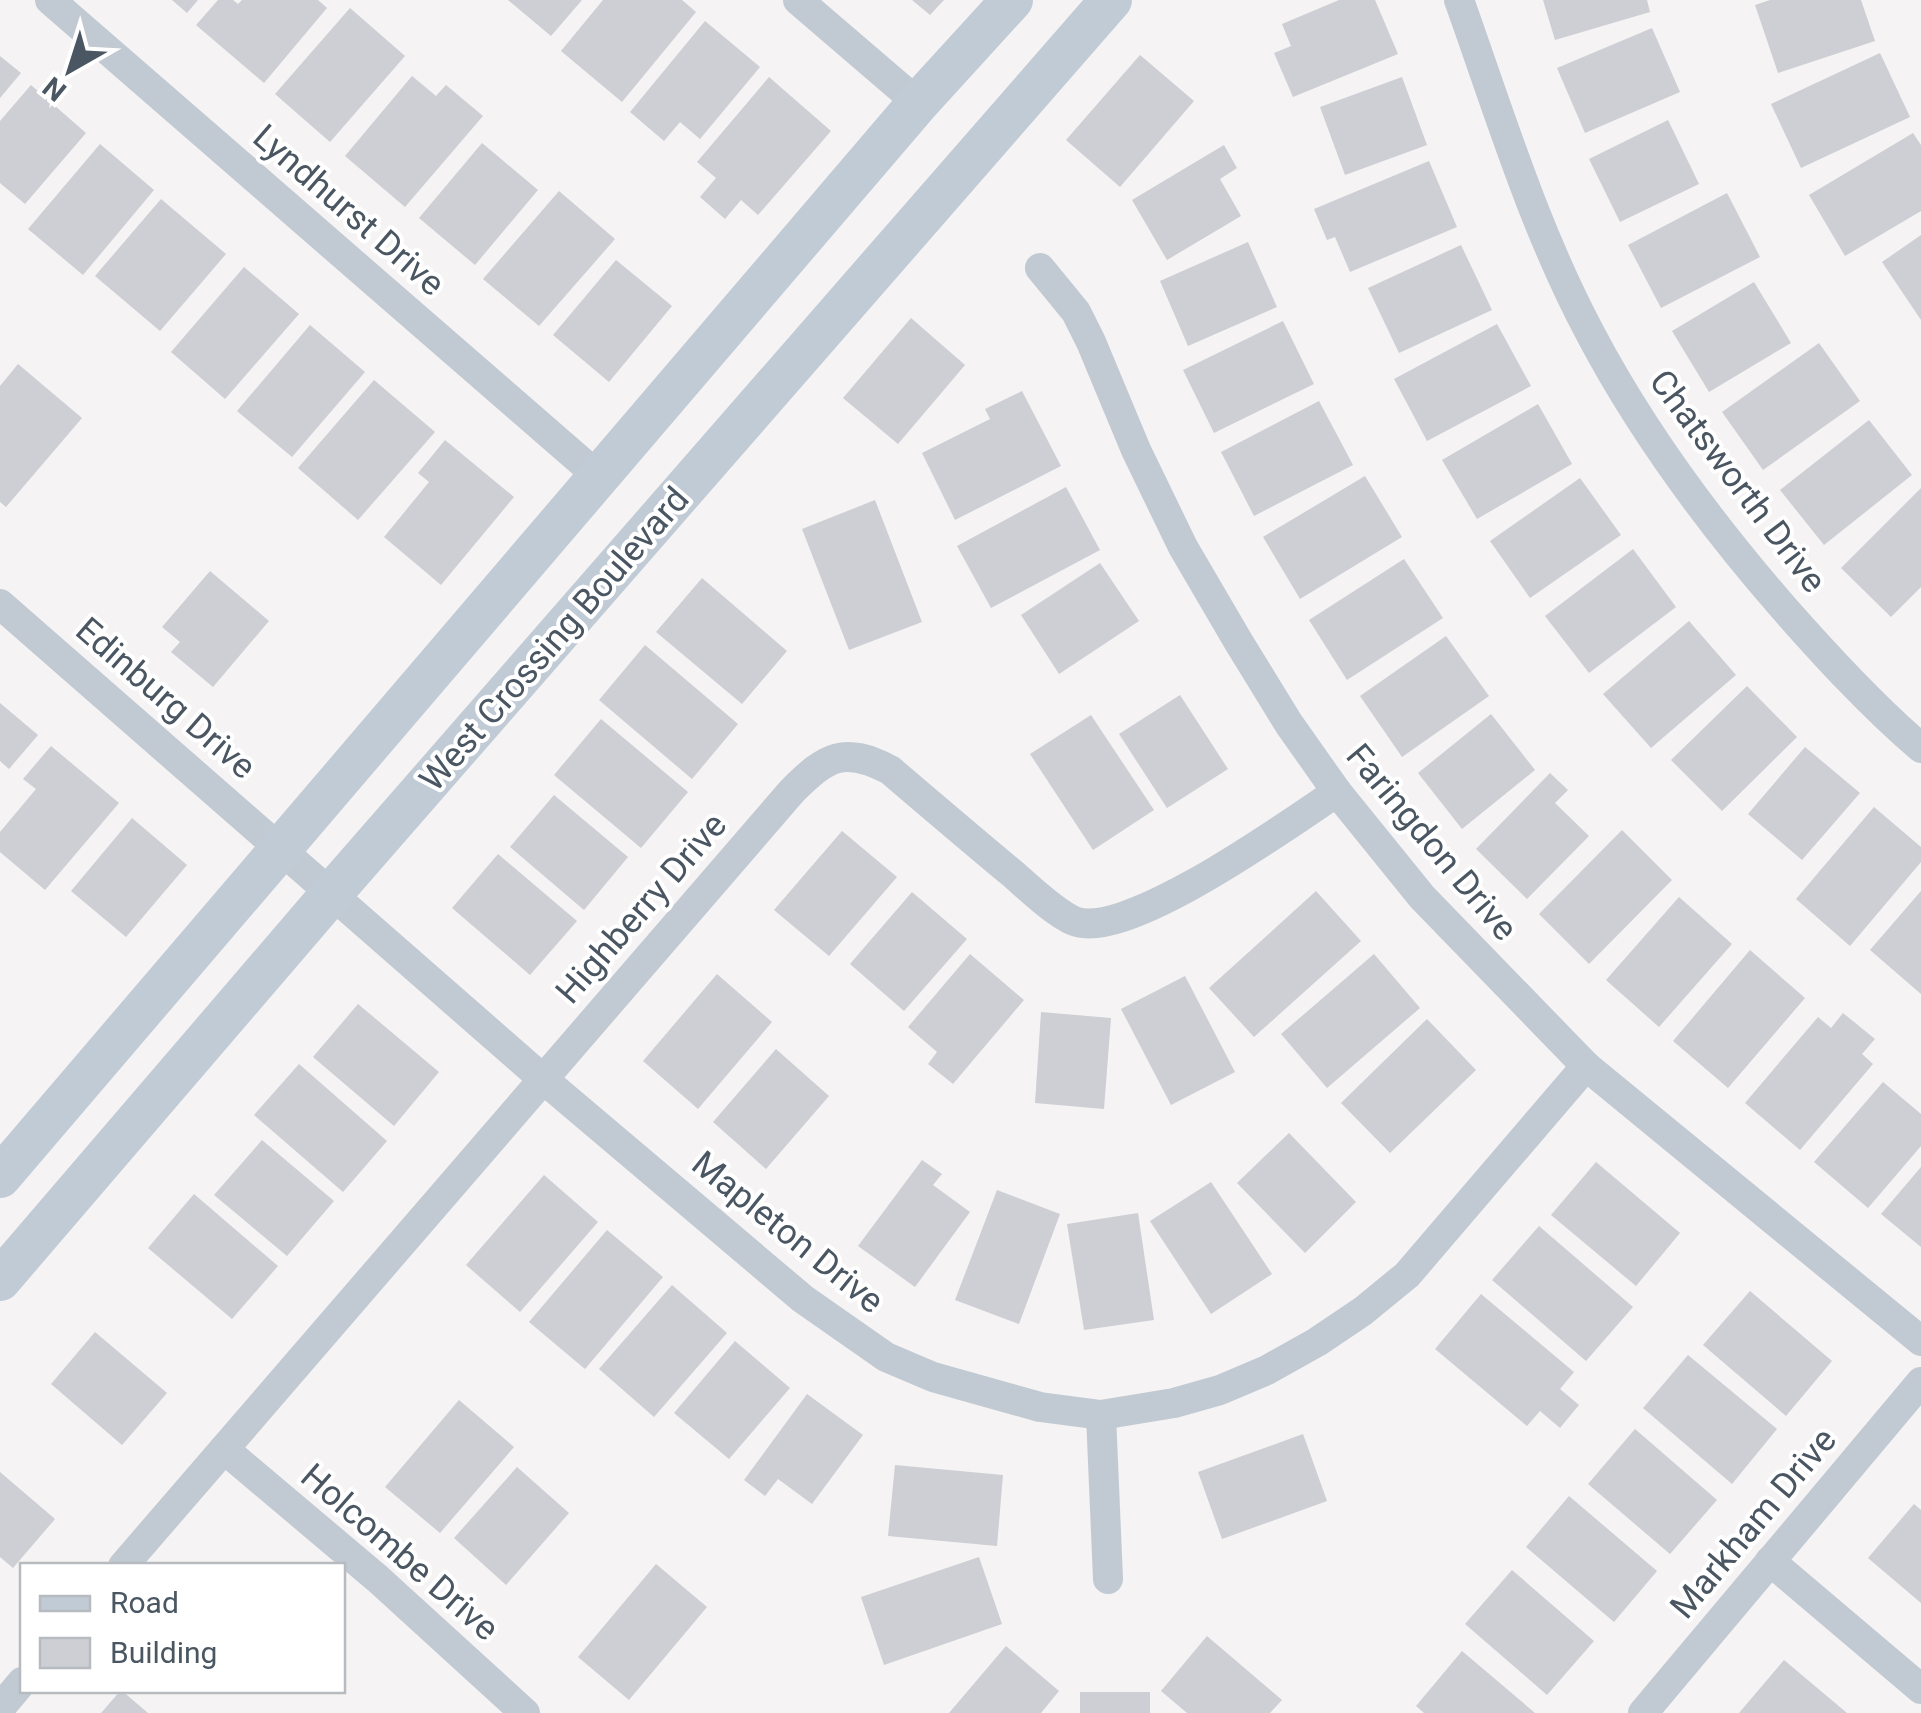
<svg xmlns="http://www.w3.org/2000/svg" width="1921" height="1713" font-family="Roboto,sans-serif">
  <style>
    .building { fill: #cdcfd5 }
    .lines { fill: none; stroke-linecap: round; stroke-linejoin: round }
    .street { stroke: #c1cad2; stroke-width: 30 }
    .secondary { stroke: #c1cbd6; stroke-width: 42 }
    .labels { text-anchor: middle; stroke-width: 8; stroke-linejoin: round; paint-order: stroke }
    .street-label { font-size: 35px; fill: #4a5661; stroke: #fff }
  </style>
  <rect width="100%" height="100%" fill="#f5f3f3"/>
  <!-- building -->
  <g class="building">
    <polygon points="172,0 198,0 187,13"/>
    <polygon points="218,0 233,0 238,4 242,0 318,0 327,8 264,83 196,25"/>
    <polygon points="508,0 582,0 551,36"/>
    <polygon points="603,0 682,0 696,12 622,102 561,51"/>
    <polygon points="912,0 944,0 930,15"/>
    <polygon points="1339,0 1375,0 1398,54 1293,97 1274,53 1291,46 1282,24"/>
    <polygon points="1543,0 1647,0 1650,12 1555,40"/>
    <polygon points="1770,0 1861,0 1875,41 1778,73 1755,5"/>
    <polygon points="350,8 405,56 330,142 275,94"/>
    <polygon points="705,21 760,67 700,139 680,122 664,141 630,112"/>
    <polygon points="1652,28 1680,92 1585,133 1557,68"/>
    <polygon points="1880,53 1910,117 1801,168 1771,104"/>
    <polygon points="1140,55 1194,101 1120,187 1066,140"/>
    <polygon points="0,56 21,73 0,98"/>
    <polygon points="412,76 436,96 446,85 483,116 405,207 345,156"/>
    <polygon points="769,77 831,131 758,215 741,200 725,219 700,197 716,178 697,162"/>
    <polygon points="1402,77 1427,145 1345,175 1320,107"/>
    <polygon points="31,85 86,133 25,204 0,183 0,121"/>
    <polygon points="1668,120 1699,184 1620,222 1589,159"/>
    <polygon points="1913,133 1921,145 1921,211 1845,256 1809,195"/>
    <polygon points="482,143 538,190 475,265 419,218"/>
    <polygon points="100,144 154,190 83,275 28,229"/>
    <polygon points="1224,145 1237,168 1220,179 1241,216 1167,260 1132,200"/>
    <polygon points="1429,161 1457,227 1350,272 1335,237 1327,240 1314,209"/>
    <polygon points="559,191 615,239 539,326 483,279"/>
    <polygon points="1727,193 1760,257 1661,308 1628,245"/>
    <polygon points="161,199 226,254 160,331 95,276"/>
    <polygon points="1921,235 1921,320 1882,262"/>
    <polygon points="1248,242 1277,307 1188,346 1160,281"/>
    <polygon points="1461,245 1492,310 1399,353 1368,288"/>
    <polygon points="616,260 672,306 609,382 553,335"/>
    <polygon points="244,267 299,314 225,399 171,352"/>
    <polygon points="1754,282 1791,343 1709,392 1672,331"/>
    <polygon points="911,318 965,365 898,444 843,398"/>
    <polygon points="1283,321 1314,384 1214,433 1183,370"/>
    <polygon points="1497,324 1531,386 1427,441 1394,379"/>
    <polygon points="310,325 365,372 292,457 237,411"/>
    <polygon points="1819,343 1860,401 1763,470 1722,412"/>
    <polygon points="18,364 82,418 6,507 0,502 0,386"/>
    <polygon points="374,380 435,432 358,520 298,468"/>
    <polygon points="1022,391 1061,466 955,520 922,453 990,419 985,409"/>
    <polygon points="1319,401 1353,465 1254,516 1221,452"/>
    <polygon points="1538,404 1572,464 1477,519 1442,460"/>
    <polygon points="1869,420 1912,475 1824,545 1780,490"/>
    <polygon points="445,440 514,497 441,585 384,537 429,482 418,473"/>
    <polygon points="1365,476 1402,537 1300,599 1263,537"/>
    <polygon points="1580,478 1621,535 1530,598 1490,541"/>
    <polygon points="1066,487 1100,550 991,608 957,546"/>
    <polygon points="1921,488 1921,587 1891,617 1841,568"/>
    <polygon points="875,500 922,622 849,650 802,529"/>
    <polygon points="1633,549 1676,607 1589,673 1545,616"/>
    <polygon points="1404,559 1443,618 1347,680 1309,620"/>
    <polygon points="1100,563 1139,621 1059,674 1021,615"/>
    <polygon points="210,571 269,621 213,687 171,652 180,642 162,627"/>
    <polygon points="702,578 787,651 742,704 656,632"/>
    <polygon points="1689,621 1736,675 1651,748 1603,694"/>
    <polygon points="1446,636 1489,696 1402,757 1360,696"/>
    <polygon points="645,645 738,724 692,779 599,700"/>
    <polygon points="1747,686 1797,737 1722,811 1671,760"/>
    <polygon points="1180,695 1228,769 1167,808 1119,734"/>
    <polygon points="0,703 38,735 9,769 0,761"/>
    <polygon points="1491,714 1535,770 1462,829 1418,773"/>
    <polygon points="1091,715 1154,810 1093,850 1030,754"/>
    <polygon points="601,719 688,792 641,848 554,775"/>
    <polygon points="51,746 119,803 45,890 0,852 0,832 36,789 23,779"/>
    <polygon points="1805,747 1860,793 1802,860 1748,814"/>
    <polygon points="1550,773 1568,790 1555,803 1589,836 1527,899 1476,849"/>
    <polygon points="554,795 628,857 584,910 510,847"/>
    <polygon points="1874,807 1921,847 1921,862 1850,946 1796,899"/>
    <polygon points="132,818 187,865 126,937 71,891"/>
    <polygon points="1622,830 1672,880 1589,964 1539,914"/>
    <polygon points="842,831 897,877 829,956 774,910"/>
    <polygon points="498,854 577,921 530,975 452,908"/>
    <polygon points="1316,891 1361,941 1254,1037 1209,988"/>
    <polygon points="1921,891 1921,994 1870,950"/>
    <polygon points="912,892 967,939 904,1011 850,964"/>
    <polygon points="1679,897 1732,944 1659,1027 1606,980"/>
    <polygon points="1750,950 1805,998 1728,1088 1673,1041"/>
    <polygon points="970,954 1024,1000 953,1084 928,1064 937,1052 908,1027"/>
    <polygon points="1374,954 1420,1008 1327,1088 1281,1034"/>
    <polygon points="717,974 772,1022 698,1109 643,1061"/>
    <polygon points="1185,976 1235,1072 1171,1105 1121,1009"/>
    <polygon points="358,1004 439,1072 394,1126 313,1057"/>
    <polygon points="1041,1012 1111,1018 1104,1109 1035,1103"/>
    <polygon points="1843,1013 1875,1039 1862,1054 1873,1064 1800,1150 1745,1103 1818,1017 1831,1028"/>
    <polygon points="1427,1019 1476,1070 1390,1153 1341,1103"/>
    <polygon points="776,1049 829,1096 766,1169 713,1122"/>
    <polygon points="299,1064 387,1141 343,1192 254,1115"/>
    <polygon points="1883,1082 1921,1114 1921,1146 1868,1208 1814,1162"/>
    <polygon points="1289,1133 1356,1202 1305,1253 1237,1183"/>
    <polygon points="262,1140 334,1201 287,1256 214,1195"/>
    <polygon points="922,1160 942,1174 933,1185 970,1212 915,1287 858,1246"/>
    <polygon points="1596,1162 1680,1233 1636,1286 1551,1215"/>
    <polygon points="1921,1167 1921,1247 1881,1214"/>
    <polygon points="544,1175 598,1222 520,1312 466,1265"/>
    <polygon points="1211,1182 1272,1274 1211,1314 1150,1221"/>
    <polygon points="997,1190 1060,1214 1019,1324 955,1300"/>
    <polygon points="194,1194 278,1266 232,1319 148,1248"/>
    <polygon points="1138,1213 1154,1320 1084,1330 1067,1224"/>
    <polygon points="1539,1226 1633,1307 1586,1361 1492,1280"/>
    <polygon points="607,1230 663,1277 585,1369 529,1322"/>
    <polygon points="672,1285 727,1333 654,1417 599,1369"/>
    <polygon points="1750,1291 1832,1361 1786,1416 1703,1345"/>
    <polygon points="1481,1294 1574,1372 1560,1389 1579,1405 1560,1428 1540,1411 1527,1426 1435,1349"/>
    <polygon points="95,1332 167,1393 122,1445 51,1384"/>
    <polygon points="735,1341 790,1388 729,1459 674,1413"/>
    <polygon points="1688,1355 1777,1429 1732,1484 1643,1408"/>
    <polygon points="807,1394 863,1435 812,1504 778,1479 765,1496 744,1480"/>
    <polygon points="459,1400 514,1447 440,1533 385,1487"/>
    <polygon points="1635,1429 1717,1500 1670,1554 1588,1484"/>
    <polygon points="1303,1434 1327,1501 1222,1539 1198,1472"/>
    <polygon points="895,1465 1003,1475 997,1546 888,1536"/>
    <polygon points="517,1467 569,1513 506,1585 454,1538"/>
    <polygon points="0,1472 55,1519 13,1568 0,1557"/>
    <polygon points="1569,1496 1657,1571 1614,1622 1526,1547"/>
    <polygon points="1914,1504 1921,1510 1921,1603 1868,1558"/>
    <polygon points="979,1557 1002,1624 884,1665 861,1597"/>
    <polygon points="656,1564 707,1607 629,1700 578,1657"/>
    <polygon points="1512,1570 1594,1641 1547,1695 1465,1624"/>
    <polygon points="1207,1636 1282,1700 1270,1713 1187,1713 1161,1691"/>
    <polygon points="1006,1646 1059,1691 1041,1713 949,1713"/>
    <polygon points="1462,1651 1535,1713 1424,1713 1416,1706"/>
    <polygon points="1784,1660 1847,1713 1739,1713"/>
    <polygon points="121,1690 148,1713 101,1713"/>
    <rect x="1080" y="1692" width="70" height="21"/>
  </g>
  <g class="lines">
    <!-- street -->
    <g class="street">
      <polyline points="50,0 599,477"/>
      <polyline points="798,0 918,103"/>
      <path d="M 1459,0 C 1499,112 1534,228 1590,333 C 1642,432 1709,522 1782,606 C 1826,656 1871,705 1921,748"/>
      <polyline points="1040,268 1076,312 1091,342 1136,450 1183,547 1238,641 1289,724 1337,792 1422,897 1586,1066 1921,1341"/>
      <polyline points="0,604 543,1079 803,1299 886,1357 933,1377 1040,1407 1101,1415 1174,1403 1220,1390 1267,1370 1317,1342 1363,1311 1407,1275 1586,1066"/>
      <polyline points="1101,1415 1108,1579"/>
      <polyline points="224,1449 378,1579 525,1713"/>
      <polyline points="1770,1561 1921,1689"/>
      <path d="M 123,1566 L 792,791 C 827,756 844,746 890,770 C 931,805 972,840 1013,874 C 1029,888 1055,913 1074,921 C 1126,942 1290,823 1337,792"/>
      <polyline points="0,1708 22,1682"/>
      <polyline points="1643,1713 1921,1382"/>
    </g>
    <!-- secondary -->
    <g class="secondary">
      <polyline points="0,1177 918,103 1012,0"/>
      <polyline points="0,1280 332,893 1111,0"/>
    </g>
  </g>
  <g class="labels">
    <!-- street labels -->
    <g class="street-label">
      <text transform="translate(349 210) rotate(41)" y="12">Lyndhurst Drive</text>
      <text transform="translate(1738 481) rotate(53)" y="12">Chatsworth Drive</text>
      <text transform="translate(554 639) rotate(-49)" y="12">West Crossing Boulevard</text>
      <text transform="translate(166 698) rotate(41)" y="12">Edinburg Drive</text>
      <text transform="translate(1432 842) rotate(50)" y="12">Faringdon Drive</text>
      <text transform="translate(641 908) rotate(-49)" y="12">Highberry Drive</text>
      <text transform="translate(788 1232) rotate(39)" y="12">Mapleton Drive</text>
      <text transform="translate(1753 1523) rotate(-50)" y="12">Markham Drive</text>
      <text transform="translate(400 1552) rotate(41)" y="12">Holcombe Drive</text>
    </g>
  </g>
  <!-- legend -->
  <rect x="20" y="1563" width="325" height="130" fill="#ffffff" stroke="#b7bbc0" stroke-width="2.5"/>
  <rect x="40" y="1596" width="50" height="15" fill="#c1cbd6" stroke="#b7bbc0" stroke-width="2.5"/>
  <text x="110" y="1613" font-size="30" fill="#4a5661">Road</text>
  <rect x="40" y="1638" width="50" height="30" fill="#cdcfd5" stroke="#b7bbc0" stroke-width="2.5"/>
  <text x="110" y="1663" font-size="30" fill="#4a5661">Building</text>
  <!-- north arrow -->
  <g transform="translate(70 70) rotate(219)" stroke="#ffffff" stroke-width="8" paint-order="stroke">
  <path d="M0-8L18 38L0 25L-18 38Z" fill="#4a5661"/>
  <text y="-15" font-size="28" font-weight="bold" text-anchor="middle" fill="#4a5661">N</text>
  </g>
</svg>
